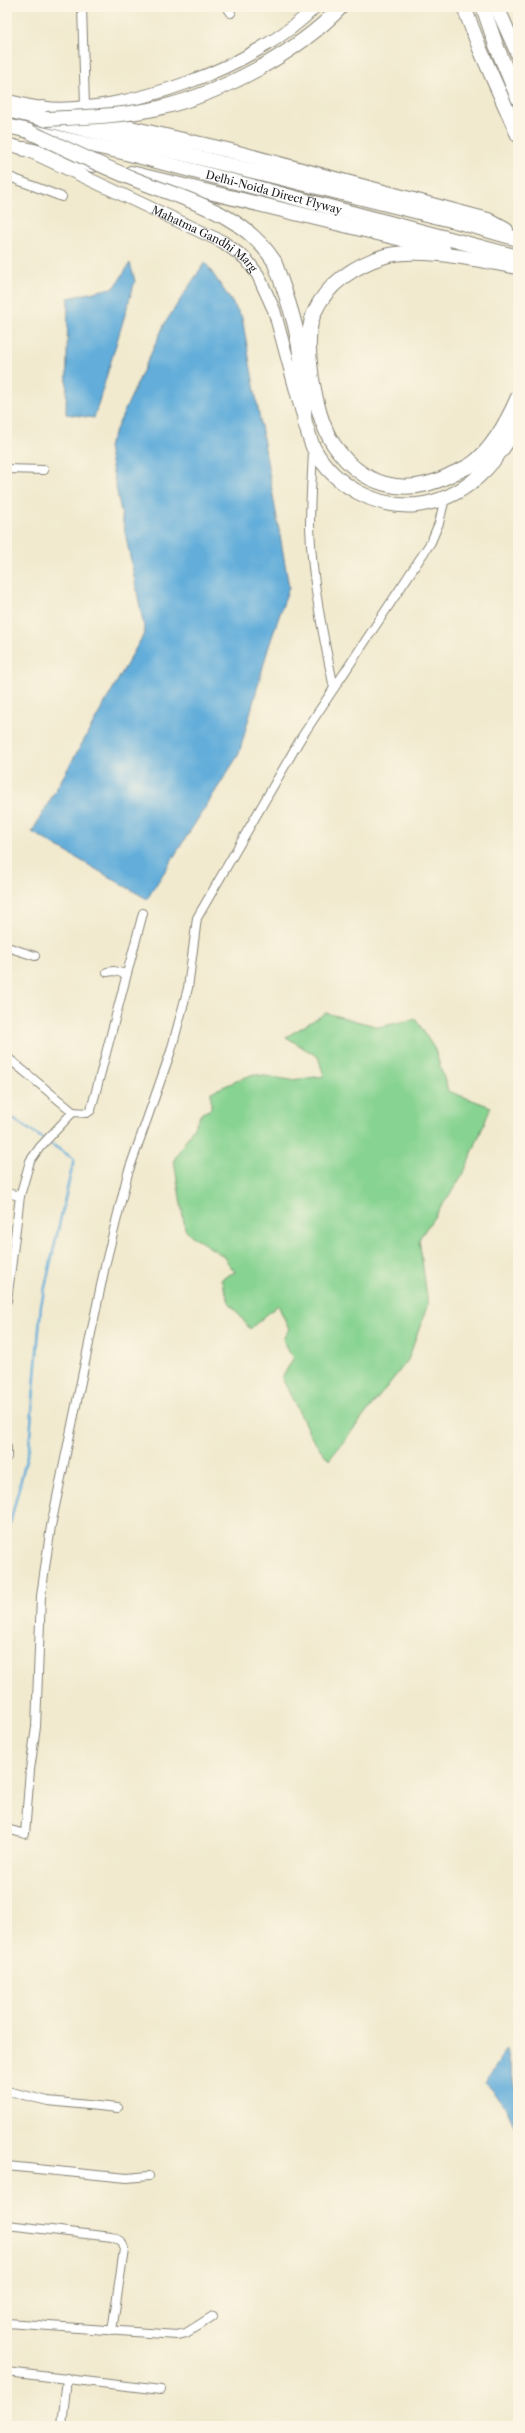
<svg xmlns="http://www.w3.org/2000/svg" width="525" height="2433" font-family="'Libre Caslon Text',serif">
  <style>
    .green { fill: #87d391; stroke: #527856 }
    .water { fill: #62adda; stroke: #3f647b }
    .lines { fill: none; stroke-linecap: round; stroke-linejoin: round }
    .stream { stroke: #62adda; stroke-width: 2.5 }
    .minor-casing { stroke: #868376; stroke-width: 10 }
    .primary-casing { stroke: #868376; stroke-width: 14 }
    .motorway-casing { stroke: #868376; stroke-width: 16 }
    .minor { stroke: #fff; stroke-width: 8 }
    .primary { stroke: #fff; stroke-width: 12 }
    .motorway { stroke: #fff; stroke-width: 14 }
    .motorway-bridge-casing { stroke: #868376; stroke-width: 16; stroke-linecap: butt }
    .motorway-bridge { stroke: #fff; stroke-width: 14 }
    .labels { text-anchor: middle; stroke-width: 3.5; stroke-linejoin: round; paint-order: stroke }
    .street-label { font-size: 11px; fill: #1c1c1c; stroke: #fcf5e5 }
  </style>
  <rect width="100%" height="100%" fill="#fcf5e5"/>
  <filter id="ink" filterUnits="userSpaceOnUse"><feTurbulence type="fractalNoise" baseFrequency=".025" numOctaves="2"/><feDisplacementMap in="SourceGraphic" scale="8" xChannelSelector="R" yChannelSelector="G"/><feConvolveMatrix kernelMatrix="1 2 1 2 8 2 1 2 1" color-interpolation-filters="sRGB"/></filter>
  <filter id="wash" filterUnits="userSpaceOnUse"><feTurbulence type="fractalNoise" baseFrequency=".012" numOctaves="4" result="noise"/><feDisplacementMap in="SourceGraphic" scale="16" xChannelSelector="R" yChannelSelector="G"/><feGaussianBlur stdDeviation="0.9" result="paint"/><feColorMatrix in="noise" values="0 0 0 0 0 0 0 0 0 0 0 0 0 0 0 0 0 1.4 0 .05"/><feComposite in="paint" operator="in"/></filter>
  <g filter="url(#wash)">
    <rect width="100%" height="100%" fill="#f1eacf"/>
    <!-- green -->
    <polygon class="green" points="326,1013 379,1027 416,1019 435,1050 448,1091 491,1107 463,1175 419,1239 428,1304 408,1360 329,1460 313,1440 282,1378 294,1357 287,1350 283,1339 289,1329 278,1305 250,1329 229,1302 221,1279 235,1272 222,1255 192,1236 185,1229 174,1160 202,1113 211,1109 211,1092 253,1074 291,1080 324,1076 318,1057 286,1037"/>
    <!-- water -->
    <g class="water">
      <polygon points="205,262 242,317 289,587 268,649 239,754 147,899 32,832 145,632 108,447 165,323"/>
      <polygon points="130,263 135,281 94,418 66,414 68,298 115,287"/>
      <polygon points="507,2049 515,2090 518,2092 518,2134 505,2106 485,2083"/>
    </g>
    <g class="lines">
      <!-- stream -->
      <polyline class="stream" points="7,1115 74,1159 41,1305 29,1448 7,1535"/>
    </g>
  </g>
  <g filter="url(#ink)">
    <g class="lines">
      <!-- minor casing -->
      <g class="minor-casing">
        <g id="minor">
          <polyline points="82,7 85,106"/>
          <polyline points="227,7 231,13"/>
          <polyline points="7,176 62,197"/>
          <path d="M 313,451 C 312,476 310,502 310,527 C 312,582 323,635 334,688"/>
          <polyline points="7,469 44,470"/>
          <polyline points="7,947 35,956"/>
          <polyline points="107,972 114,971 126,974"/>
          <polyline points="7,1057 73,1112"/>
          <polyline points="7,1193 20,1196"/>
          <polyline points="7,1301 20,1196 30,1161 40,1147 73,1112 87,1113 91,1110 143,913"/>
          <polyline points="7,1447 7,1457"/>
          <polyline points="7,1829 25,1834 30,1770 36,1727 41,1596 51,1526 105,1266 128,1173 171,1051 188,988 197,918 301,738 431,542 439,523 445,498"/>
          <polyline points="7,2091 48,2101 118,2108"/>
          <polyline points="7,2166 127,2178 149,2176"/>
          <polyline points="7,2225 112,2237 121,2241 124,2249 112,2331"/>
          <polyline points="7,2323 177,2335 186,2333 213,2316"/>
          <polyline points="7,2372 161,2390"/>
          <polyline points="62,2426 67,2378"/>
        </g>
      </g>
      <!-- primary casing -->
      <g class="primary-casing">
        <g id="primary">
          <path d="M 7,101 C 19,103 31,107 43,108 C 125,115 258,66 315,7"/>
          <path id="s1" d="M 7,144 L 25,149 L 223,242 L 246,259 L 258,275 L 274,310 L 302,413"/>
        </g>
      </g>
      <!-- motorway casing -->
      <g class="motorway-casing">
        <g id="motorway">
          <polyline points="464,7 480,49 518,135"/>
          <polyline points="483,7 496,45 518,98"/>
          <polyline points="497,7 518,54"/>
          <polyline points="43,108 227,150 488,220 506,230"/>
          <polyline points="7,110 459,222 518,239"/>
          <path id="s2" d="M 7,126 L 126,153 L 518,257"/>
          <polyline points="25,149 93,165"/>
          <polyline points="131,173 443,249"/>
          <path d="M 274,261 C 282,283 291,307 296,330 C 300,350 303,372 305,393 C 305,402 303,414 305,423 C 308,431 310,441 314,449 C 334,485 376,509 417,505 C 466,499 496,464 518,423"/>
          <path d="M 518,267 C 483,261 419,246 385,256 C 356,265 327,283 314,313 C 306,333 309,358 312,379 C 316,401 321,426 334,445 C 361,485 404,498 448,476 C 455,472 465,469 472,464 C 494,448 508,420 518,397"/>
        </g>
      </g>
      <!-- minor -->
      <use href="#minor" class="minor"/>
      <!-- primary -->
      <use href="#primary" class="primary"/>
      <!-- motorway -->
      <use href="#motorway" class="motorway"/>
      <!-- motorway-bridge casing -->
      <g class="motorway-bridge-casing">
        <g id="motorway-bridge">
          <path d="M 46,119 C 84,117 122,116 159,108 C 222,93 296,54 341,7"/>
          <path d="M 28,131 C 62,147 95,163 129,177 C 181,199 241,210 274,261"/>
        </g>
      </g>
      <!-- motorway-bridge -->
      <use href="#motorway-bridge" class="motorway-bridge"/>
    </g>
  </g>
  <g class="labels">
    <!-- street labels -->
    <g class="street-label">
      <text dy="4" stroke="none"><textPath href="#s2" startOffset="275">Delhi-Noida Direct Flyway</textPath></text>
      <text dy="4" stroke="none"><textPath href="#s1" startOffset="220">Mahatma Gandhi Marg</textPath></text>
    </g>
  </g>
  <!-- margin -->
  <rect width="525" height="2433" fill="none" stroke="#fcf5e5" stroke-width="24"/>
</svg>
